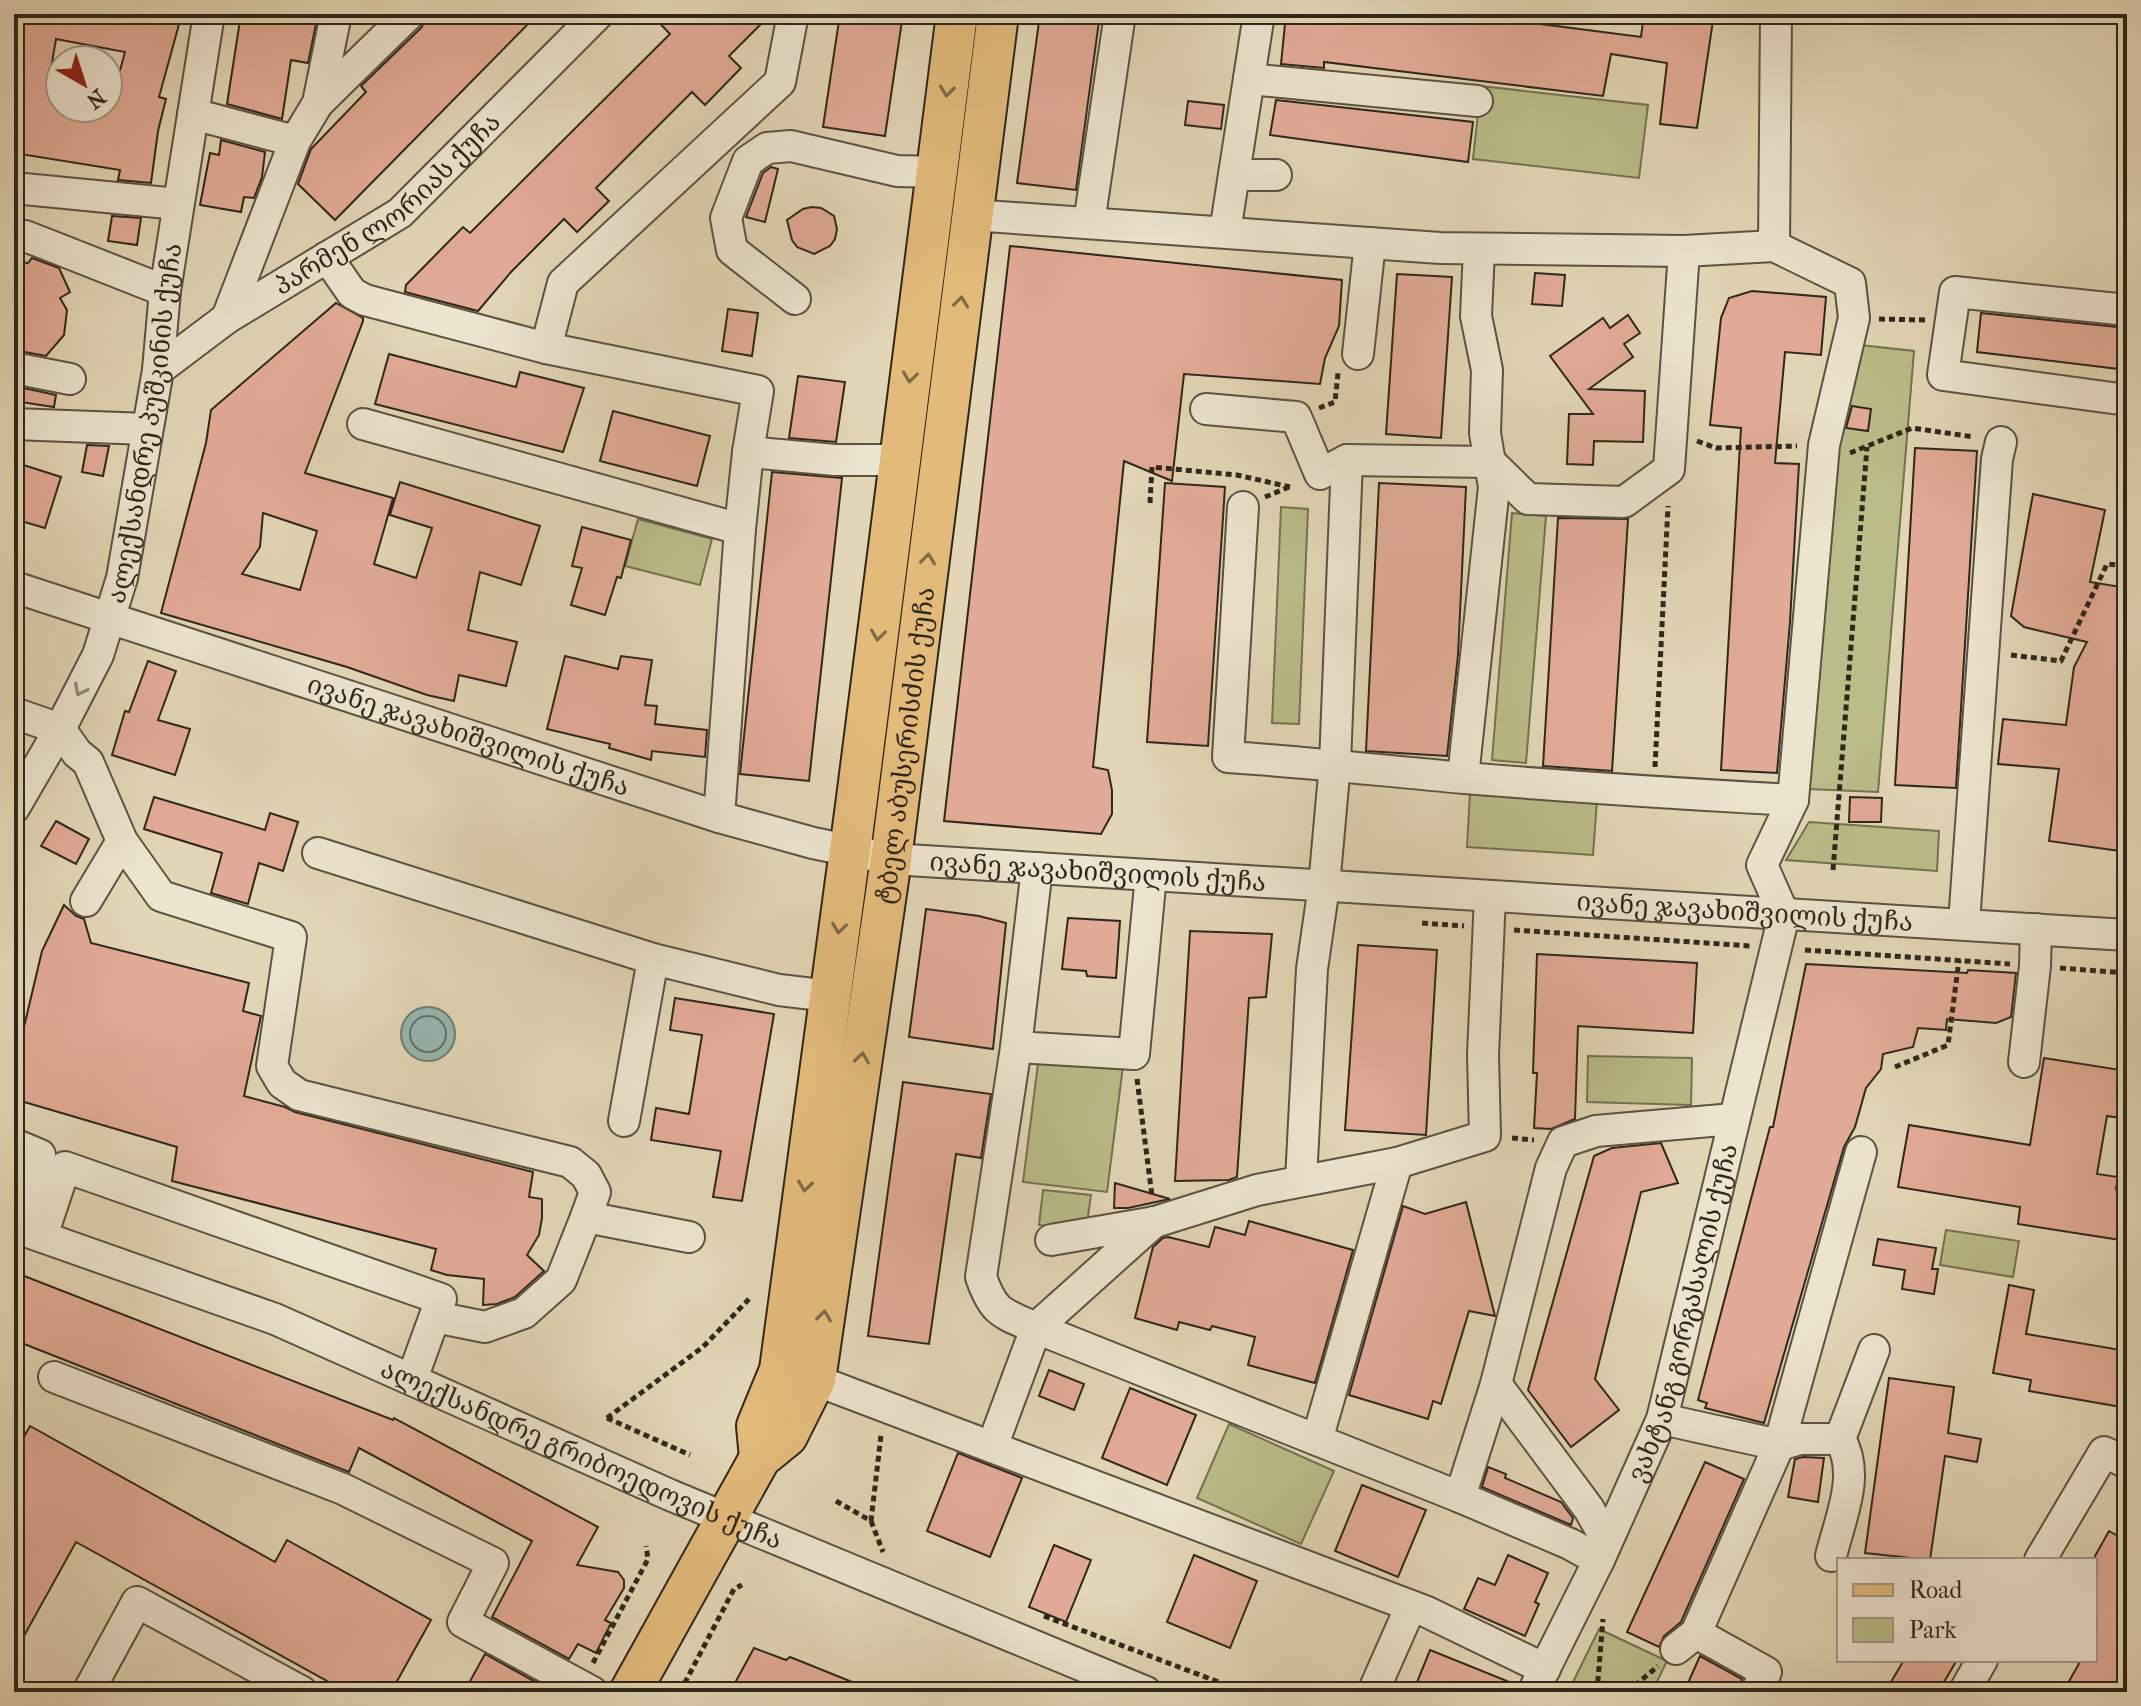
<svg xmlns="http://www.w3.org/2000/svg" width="2141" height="1706" font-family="'IM FELL French Canon','Noto Serif Georgian',serif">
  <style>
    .green { fill: #babc89; stroke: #747252; stroke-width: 2 }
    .water { fill: #96b8b2; stroke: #6d7e76; stroke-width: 2 }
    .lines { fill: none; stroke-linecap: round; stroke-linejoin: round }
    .shore { stroke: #627067; stroke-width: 2 }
    .building { fill: #e2ab97; stroke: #2f271c; stroke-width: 2; fill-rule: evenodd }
    .minor-casing { stroke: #5c5342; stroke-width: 34 }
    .major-casing { stroke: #2f271c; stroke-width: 44 }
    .path { stroke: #2f271c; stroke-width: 5; stroke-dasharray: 6 4; stroke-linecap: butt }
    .minor { stroke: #ede4d0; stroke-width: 30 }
    .major { stroke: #e2bb7b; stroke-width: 40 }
    .oneway { stroke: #806a47 }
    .oneway2 { stroke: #8e8676 }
    .labels { text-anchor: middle; stroke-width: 6; stroke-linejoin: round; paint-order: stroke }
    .street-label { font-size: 26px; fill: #2f271c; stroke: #ede4d0 }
  </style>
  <rect width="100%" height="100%" fill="#e3d6b6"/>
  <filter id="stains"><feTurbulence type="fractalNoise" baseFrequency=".0025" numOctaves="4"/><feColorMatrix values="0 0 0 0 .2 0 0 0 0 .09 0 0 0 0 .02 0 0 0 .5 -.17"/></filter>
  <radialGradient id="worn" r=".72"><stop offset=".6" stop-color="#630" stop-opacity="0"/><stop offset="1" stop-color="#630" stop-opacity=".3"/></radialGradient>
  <!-- green -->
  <g class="green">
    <polygon points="1481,86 1648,105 1639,178 1473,159"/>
    <polygon points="1860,345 1914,351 1878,792 1808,789 1842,413"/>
    <polygon points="1281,507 1308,509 1299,724 1272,723"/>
    <polygon points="1512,513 1546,516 1526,763 1492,760"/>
    <polygon points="638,519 712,539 700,585 625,566"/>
    <polygon points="1470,792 1597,800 1593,855 1467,847"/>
    <polygon points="1809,822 1939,831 1937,871 1786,860"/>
    <polygon points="1039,1056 1123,1066 1107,1192 1023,1182"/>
    <polygon points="1588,1056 1692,1058 1691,1105 1587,1102"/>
    <polygon points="1043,1190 1091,1195 1086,1231 1039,1225"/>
    <polygon points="1946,1230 2019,1241 2013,1277 1940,1265"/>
    <polygon points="1229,1424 1334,1471 1301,1544 1197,1498"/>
    <polygon points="1599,1629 1667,1661 1652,1692 1568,1692"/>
  </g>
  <!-- water -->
  <circle class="water" cx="428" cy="1034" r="27"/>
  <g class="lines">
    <!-- shore -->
    <circle class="shore" cx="428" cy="1034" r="18"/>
  </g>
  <!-- building -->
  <g class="building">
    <path d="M 14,14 L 168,14 L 181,17 L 159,97 L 166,99 L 158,131 L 151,183 L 118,180 L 120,170 L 14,153 ZM 56,39 L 125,52 L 113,96 L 108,96 L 108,108 L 60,108 L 60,88 L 48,86 Z"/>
    <polygon points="241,14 318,14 308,63 291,60 282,119 227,104"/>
    <polygon points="426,14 538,14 335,220 298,184 311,149 366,92 361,86 422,27"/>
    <polygon points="651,14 771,14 729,56 741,68 705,105 692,92 596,188 609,201 577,232 564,219 511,272 478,311 405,292 406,285 463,227 470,233 670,34"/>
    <polygon points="840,14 903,14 885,136 823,127"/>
    <polygon points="1040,14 1100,14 1076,190 1017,183"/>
    <polygon points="1286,14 1463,14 1641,37 1644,14 1714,14 1697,128 1660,124 1667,63 1611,54 1603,96 1324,62 1324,68 1281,64"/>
    <polygon points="1276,100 1473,122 1468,162 1270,135"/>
    <polygon points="1188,101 1224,105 1221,129 1185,125"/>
    <polygon points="221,140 265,152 262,177 254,198 244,197 241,212 200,205 210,153 219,155"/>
    <polygon points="771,167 778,169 765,222 746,217 763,173"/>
    <polygon points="812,207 821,208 834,216 837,229 835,239 830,246 814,254 797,247 792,240 787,220 803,209"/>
    <polygon points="112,216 141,218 137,245 108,241"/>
    <polygon points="1010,246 1342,280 1339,326 1325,358 1320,384 1184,374 1172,481 1124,461 1093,767 1108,770 1112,790 1112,814 1101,834 944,821"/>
    <polygon points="32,258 59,268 70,292 60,298 67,310 64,335 46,356 14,350 14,262 28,263"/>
    <polygon points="1535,273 1565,275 1562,306 1532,304"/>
    <polygon points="1397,274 1452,277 1441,438 1386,434"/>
    <polygon points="1752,291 1826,297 1821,355 1785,352 1775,463 1799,464 1790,622 1777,773 1721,770 1741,428 1710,425 1721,318 1729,298"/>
    <path d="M 336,303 L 363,318 L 363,321 L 305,473 L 393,498 L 374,564 L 416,578 L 432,528 L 390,515 L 400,482 L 540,526 L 521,585 L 480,572 L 468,630 L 517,642 L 506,686 L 459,675 L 454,701 L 427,695 L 347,667 L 161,613 L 206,443 L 211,410 ZM 263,513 L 317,531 L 300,590 L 242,574 L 260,547 Z"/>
    <polygon points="728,309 758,313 752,356 722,351"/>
    <polygon points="1981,313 2127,328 2127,370 1977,352"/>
    <polygon points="1628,315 1640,333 1624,344 1633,357 1589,389 1645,391 1643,442 1594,441 1593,465 1567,464 1569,414 1593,414 1550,356 1603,318 1610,328"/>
    <polygon points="389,354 516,387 520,372 584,388 563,452 375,404"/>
    <polygon points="798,376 845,382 836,442 789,438"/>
    <polygon points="14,386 56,395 54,407 14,401"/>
    <polygon points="1852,406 1871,409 1868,431 1846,428"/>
    <polygon points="613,411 710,436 697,486 600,461"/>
    <polygon points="87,445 109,446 103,476 82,472"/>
    <polygon points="1915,448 1977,451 1956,788 1895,785"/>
    <polygon points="14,462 61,477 45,528 14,519"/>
    <polygon points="772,472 842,478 809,781 740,774"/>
    <polygon points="1165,483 1225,487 1208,746 1147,742"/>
    <polygon points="1379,483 1466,487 1458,655 1447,756 1366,751"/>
    <polygon points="2033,494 2105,510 2090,582 2127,588 2127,852 2049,841 2059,769 1998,764 2003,719 2066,725 2074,667 2087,642 2024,627 2011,616"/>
    <polygon points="1558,518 1628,519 1612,771 1543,766"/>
    <polygon points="582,527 631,540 621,578 617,577 605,615 571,605 582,568 572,566"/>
    <polygon points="565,656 618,669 621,656 652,660 645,705 657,706 655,724 707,730 705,757 652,751 651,760 609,748 610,744 547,729"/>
    <polygon points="148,661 176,671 158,720 190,729 175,775 112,755 125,711 129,712"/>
    <polygon points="154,797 265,830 270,813 298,822 283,871 259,863 248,904 211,893 222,853 144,829"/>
    <polygon points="1850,797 1882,798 1881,822 1849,822"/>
    <polygon points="56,821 89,839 76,864 41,846"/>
    <polygon points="64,905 76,916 84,919 91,943 249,983 243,1011 261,1016 244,1096 285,1107 295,1112 533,1172 529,1197 542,1199 542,1218 539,1235 527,1255 544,1271 515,1297 497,1304 483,1305 484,1279 447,1275 431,1270 436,1249 172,1181 177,1147 14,1099 14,1069 42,951"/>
    <polygon points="926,909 979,916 1006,923 993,1049 909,1037"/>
    <polygon points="1068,918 1120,921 1116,978 1087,976 1086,971 1062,969"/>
    <polygon points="1190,931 1272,934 1266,997 1249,998 1237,1177 1229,1180 1175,1181"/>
    <polygon points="1358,945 1437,950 1426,1135 1345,1130"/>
    <polygon points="1537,954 1697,963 1693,1033 1578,1026 1575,1119 1551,1129 1534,1128 1537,1073 1533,1073"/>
    <polygon points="1806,964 1967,973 1968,970 2016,973 2011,1017 1996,1023 1947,1019 1946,1030 1918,1028 1913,1047 1883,1054 1881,1069 1866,1088 1855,1127 1844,1147 1764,1423 1705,1408 1707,1403 1698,1400 1770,1127 1773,1127"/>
    <polygon points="675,998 774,1014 742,1201 713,1197 721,1151 651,1140 656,1108 689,1114 702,1035 670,1030"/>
    <polygon points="2044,1058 2127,1071 2127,1119 2107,1116 2097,1174 2118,1177 2116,1189 2127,1190 2127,1241 2018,1224 2020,1207 1898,1187 1909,1125 2030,1145"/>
    <polygon points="903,1082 991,1094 981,1158 956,1154 929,1344 868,1336"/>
    <polygon points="1661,1143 1678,1183 1641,1192 1595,1379 1619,1410 1571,1447 1528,1390 1594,1156 1612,1148"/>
    <polygon points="1115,1183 1170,1199 1128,1208 1114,1208"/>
    <polygon points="1466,1202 1495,1316 1469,1311 1441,1404 1433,1401 1428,1419 1349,1395 1403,1206 1425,1214"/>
    <polygon points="1249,1221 1353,1250 1315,1383 1248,1365 1255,1337 1212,1326 1210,1330 1179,1322 1177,1330 1135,1318 1153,1247 1163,1238 1168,1237 1209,1247 1215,1227 1245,1235"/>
    <polygon points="1878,1239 1936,1248 1932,1269 1938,1269 1934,1294 1902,1289 1905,1270 1873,1265"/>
    <polygon points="14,1272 393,1420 394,1418 598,1527 577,1565 618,1572 624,1580 624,1588 605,1620 611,1623 596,1653 578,1644 569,1659 492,1617 532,1541 359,1448 349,1472 14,1340"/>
    <polygon points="2009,1285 2034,1290 2026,1334 2127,1351 2127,1408 2029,1391 2031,1380 1993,1373"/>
    <polygon points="1049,1370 1084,1384 1074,1410 1039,1396"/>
    <polygon points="1889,1378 1954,1387 1948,1433 1981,1439 1977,1462 1945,1456 1930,1560 1865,1553"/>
    <polygon points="1130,1388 1196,1415 1167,1485 1102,1458"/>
    <polygon points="30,1426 275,1562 287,1540 431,1620 391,1692 347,1692 76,1542 14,1654 14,1455"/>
    <polygon points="958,1453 1022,1478 990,1557 927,1531"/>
    <polygon points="1803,1457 1824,1458 1818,1502 1788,1497 1795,1459"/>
    <polygon points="1705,1462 1744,1479 1681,1622 1664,1636 1659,1647 1627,1632"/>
    <polygon points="1488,1467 1506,1474 1505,1478 1561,1502 1573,1518 1571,1525 1482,1487"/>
    <polygon points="1362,1485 1426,1510 1398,1577 1335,1551"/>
    <polygon points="2109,1531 2127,1541 2127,1692 2063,1692 2081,1660 2095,1660 2095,1556"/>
    <polygon points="1054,1545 1091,1560 1066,1622 1029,1607"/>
    <polygon points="1194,1555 1257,1581 1230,1648 1167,1622"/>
    <polygon points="1508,1555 1548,1573 1535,1602 1539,1604 1525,1636 1464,1609 1478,1578 1495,1585"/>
    <polygon points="754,1648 786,1660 790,1657 877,1692 730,1692"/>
    <polygon points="1430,1650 1517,1685 1515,1692 1413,1692"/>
    <polygon points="485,1654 550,1690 548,1692 464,1692"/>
    <polygon points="1700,1656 1742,1679 1738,1692 1684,1692"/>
    <polygon points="1904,1660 1957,1660 1938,1692 1885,1692"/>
  </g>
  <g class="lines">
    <!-- minor casing -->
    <g class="minor-casing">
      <g id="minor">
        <polyline points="1249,79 1477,101"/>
        <polyline points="318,103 409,14"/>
        <polyline points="193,114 295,141"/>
        <polyline points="1234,175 1276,175"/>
        <polyline points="14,188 178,204"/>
        <polyline points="972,215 1440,248 1684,251 1774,246 1850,283 1854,318 1824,445 1793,800 1762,865 1784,915"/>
        <polyline points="1089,223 1120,14"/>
        <polyline points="1225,232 1259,14"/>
        <polyline points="14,237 25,236 56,248 165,291"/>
        <polyline points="1774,246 1776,14"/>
        <polyline points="327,257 352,293 365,300 546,348"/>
        <polyline points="795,299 732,250 726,218 748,161 767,148 791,146 897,171 937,172"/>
        <polyline points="2127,310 1955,292 1943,375 2127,400"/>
        <polyline points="227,318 295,141 318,103 336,14"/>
        <polyline points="1358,354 1370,243"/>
        <polyline points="14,368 70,379"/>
        <path id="s1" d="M 158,370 L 227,318 L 400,213 L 598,14"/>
        <polyline points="1206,409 1296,417 1320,474 1347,460 1490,462 1528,499 1624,502 1669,469 1684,251"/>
        <polyline points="14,424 147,429"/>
        <polyline points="363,424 740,529"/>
        <polyline points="748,452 835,460 900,460"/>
        <path d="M 1243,507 L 1228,757 C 1307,762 1385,771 1465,778 C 1574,787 1684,794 1793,800"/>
        <path id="s2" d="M 14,587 L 719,817 L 813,843 L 891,859 L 2127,935"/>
        <polyline points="14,713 60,729 77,753 88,762 122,841 161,896 291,937 272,1066 282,1083 299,1095 570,1162 586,1175 595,1192 586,1217"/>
        <polyline points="1463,777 1494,487 1485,433 1487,370 1476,316 1479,249"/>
        <path id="s3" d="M 14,808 L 60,729 L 98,655 L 122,578 L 158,370 L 165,291 L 209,14"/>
        <polyline points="719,817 740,529 748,452 758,391 546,348 563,283 780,82 793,14"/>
        <polyline points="318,853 653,959"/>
        <polyline points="1037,868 1016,1047 1134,1054 1151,875"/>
        <polyline points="86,901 122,841"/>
        <polyline points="1964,923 1997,459 2001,442"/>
        <path d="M 1016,1047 L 981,1277 C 994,1314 1002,1313 1036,1328 L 1460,1497 L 1570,1544 L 1599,1560"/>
        <polyline points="2024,1062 2035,966 2036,929"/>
        <polyline points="624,1121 653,959 779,990 830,996"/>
        <polyline points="14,1144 40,1155 16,1227"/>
        <polyline points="1301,1180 1312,969 1324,886 1335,764 1347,460"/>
        <path id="s4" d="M 14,1227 L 275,1319 L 670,1495 L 1146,1692"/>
        <polyline points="42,1236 65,1167 441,1299 412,1379"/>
        <polyline points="1051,1240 1155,1222 1257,1190 1397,1163 1485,1136 1483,1055 1490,896"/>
        <polyline points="435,1317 485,1327 524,1313 561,1280 586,1217 689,1237"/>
        <polyline points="54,1377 343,1489 493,1563 463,1622 592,1692"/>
        <polyline points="815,1380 1427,1612 1545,1669"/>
        <polyline points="1496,1384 1589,1509 1607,1541"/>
        <path d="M 1662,1419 L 1779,1445 L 1800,1439 L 1840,1439 C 1861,1475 1840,1518 1831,1556"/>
        <polyline points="1840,1439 1874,1350"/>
        <polyline points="1317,1440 1397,1163"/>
        <polyline points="992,1447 1036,1328 1154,1222"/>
        <polyline points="1460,1497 1496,1384 1551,1168 1563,1142 1596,1131 1733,1119"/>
        <polyline points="2040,1560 2104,1452 2127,1463"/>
        <polyline points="1696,1633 1766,1672 1756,1692"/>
        <polyline points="1676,1649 1696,1633 1779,1445 1861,1152"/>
        <polyline points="88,1692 137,1602 302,1692"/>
        <polyline points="1373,1692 1411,1606"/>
        <path id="s5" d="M 1533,1692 L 1599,1560 L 1662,1419 L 1784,915"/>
        <polyline points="1964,1692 1982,1660"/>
      </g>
    </g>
    <!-- major casing -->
    <g class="major-casing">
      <g id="major">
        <polyline points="760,1458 757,1426 780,1370 856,806 957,14"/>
        <path id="s6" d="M 630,1692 L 760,1458 L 787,1436 L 815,1380 L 891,859 L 998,14"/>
      </g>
    </g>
    <!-- path -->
    <g class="path">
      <polyline points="1879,319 1925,320"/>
      <polyline points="1319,408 1335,402 1338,373"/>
      <polyline points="1697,441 1716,448 1797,446"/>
      <polyline points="1850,453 1912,428 1974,437"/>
      <polyline points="1265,497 1289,487"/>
      <polyline points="1150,503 1152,467 1237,475 1290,487"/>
      <polyline points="2011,655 2061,661 2107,564 2127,566"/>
      <polyline points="1655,767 1668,506"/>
      <polyline points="1833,870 1867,447"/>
      <polyline points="1422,923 1464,926"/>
      <polyline points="1514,930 1751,946"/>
      <polyline points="1805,950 2010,964"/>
      <polyline points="2060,968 2127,973"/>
      <polyline points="1895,1067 1948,1045 1959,960"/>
      <polyline points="1137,1079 1152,1196"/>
      <polyline points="1512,1138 1534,1140"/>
      <polyline points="607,1418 703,1347 749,1299"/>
      <polyline points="607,1418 690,1455"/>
      <polyline points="836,1501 871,1521 881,1435"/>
      <polyline points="871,1521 883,1552"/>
      <polyline points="1044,1616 1245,1692"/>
      <polyline points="593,1663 648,1559 646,1546"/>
      <polyline points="680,1692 734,1589 742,1585"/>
      <polyline points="1597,1692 1603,1619"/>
      <polyline points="1627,1692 1658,1666"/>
    </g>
    <!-- minor -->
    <use href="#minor" class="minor"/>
    <!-- major -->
    <use href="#major" class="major"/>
  </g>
  <!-- one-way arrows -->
  <defs><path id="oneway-chevron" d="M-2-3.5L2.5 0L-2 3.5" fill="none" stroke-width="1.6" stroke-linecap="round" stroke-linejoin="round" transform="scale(2)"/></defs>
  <g class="oneway">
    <use href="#oneway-chevron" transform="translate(947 91) rotate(97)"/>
    <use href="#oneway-chevron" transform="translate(961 302) rotate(-83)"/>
    <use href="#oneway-chevron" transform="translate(910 377) rotate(97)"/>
    <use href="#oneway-chevron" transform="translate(928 559) rotate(-83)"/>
    <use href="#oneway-chevron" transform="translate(878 635) rotate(97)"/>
    <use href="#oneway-chevron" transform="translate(839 928) rotate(98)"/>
    <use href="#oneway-chevron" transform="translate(862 1058) rotate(-82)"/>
    <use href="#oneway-chevron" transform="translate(805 1186) rotate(98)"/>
    <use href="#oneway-chevron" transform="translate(824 1316) rotate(-82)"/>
  </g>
  <use class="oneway2" href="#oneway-chevron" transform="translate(80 690) rotate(117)"/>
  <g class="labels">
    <!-- street labels -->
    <g class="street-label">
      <text dy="9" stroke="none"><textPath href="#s1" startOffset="284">პარმენ ლორიას ქუჩა</textPath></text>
      <text dy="9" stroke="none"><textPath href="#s3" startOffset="412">ალექსანდრე პუშკინის ქუჩა</textPath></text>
      <text dy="9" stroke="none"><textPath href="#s2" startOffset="478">ივანე ჯავახიშვილის ქუჩა</textPath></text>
      <text dy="9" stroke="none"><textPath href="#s6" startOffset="1006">ტბელ აბუსერისძის ქუჩა</textPath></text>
      <text dy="9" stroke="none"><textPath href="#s2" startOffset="1126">ივანე ჯავახიშვილის ქუჩა</textPath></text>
      <text dy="9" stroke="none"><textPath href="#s2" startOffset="1774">ივანე ჯავახიშვილის ქუჩა</textPath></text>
      <text dy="9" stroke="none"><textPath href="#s5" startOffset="410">ვახტანგ გორგასალის ქუჩა</textPath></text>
      <text dy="9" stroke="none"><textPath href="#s4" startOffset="612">ალექსანდრე გრიბოედოვის ქუჩა</textPath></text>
    </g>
  </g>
  <!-- margin -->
  <rect width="2141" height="1706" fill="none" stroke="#e3d6b6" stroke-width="48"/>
  <rect x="16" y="16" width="2109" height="1674" fill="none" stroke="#2f271c" stroke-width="4"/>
  <rect x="24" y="24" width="2093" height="1658" fill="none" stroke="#2f271c" stroke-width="2"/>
  <!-- legend -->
  <rect x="1837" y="1558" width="260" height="104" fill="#ede4d0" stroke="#a19888" stroke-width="2"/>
  <rect x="1853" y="1584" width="40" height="12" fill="#e2bb7b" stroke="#a19888" stroke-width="2"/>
  <text x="1909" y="1598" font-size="24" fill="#2f271c">Road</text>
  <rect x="1853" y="1618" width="40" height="24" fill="#babc89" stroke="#a19888" stroke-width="2"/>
  <text x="1909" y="1638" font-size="24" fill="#2f271c">Park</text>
  <!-- north arrow -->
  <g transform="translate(84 84) rotate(141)"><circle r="38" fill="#ede4d0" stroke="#a19888" stroke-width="2"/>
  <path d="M0-6L14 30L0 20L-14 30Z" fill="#8f2418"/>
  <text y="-12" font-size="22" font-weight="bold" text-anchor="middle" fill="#2f271c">N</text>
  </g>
  <rect width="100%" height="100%" filter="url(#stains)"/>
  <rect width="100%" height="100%" fill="url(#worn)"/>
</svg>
